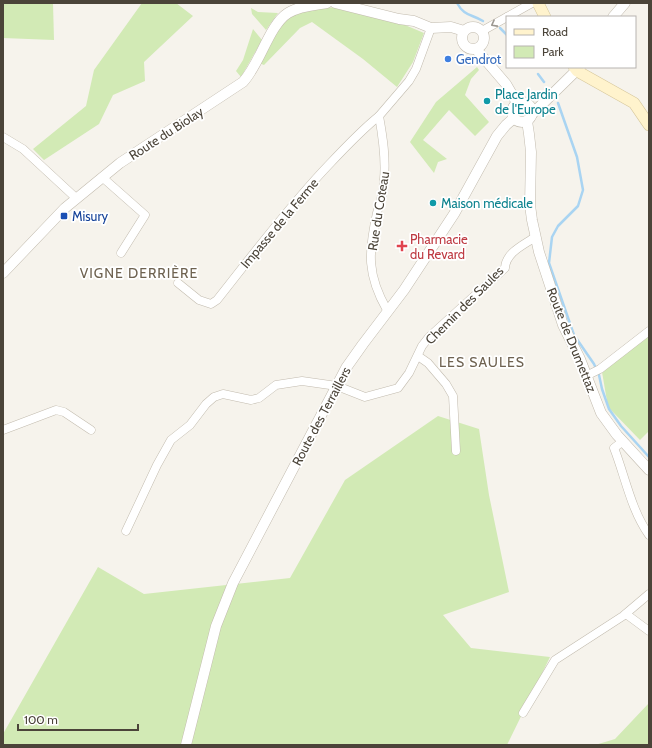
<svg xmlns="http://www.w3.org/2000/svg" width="652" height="748" font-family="Cabin,sans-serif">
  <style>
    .green { fill: #d2eab5 }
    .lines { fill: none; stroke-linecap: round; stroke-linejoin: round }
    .stream { stroke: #a9d4f2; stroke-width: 2.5 }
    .minor-casing { stroke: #c2bbae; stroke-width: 9 }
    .tertiary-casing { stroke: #c2bbae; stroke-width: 11 }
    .secondary-casing { stroke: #d6c79b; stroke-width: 12 }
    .minor { stroke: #fff; stroke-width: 8 }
    .tertiary { stroke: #fff; stroke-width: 10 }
    .secondary { stroke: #fff3cd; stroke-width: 11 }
    .oneway { stroke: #9c9892 }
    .shop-dot { fill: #3f7fe0; stroke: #fff; stroke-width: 1.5 }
    .culture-dot { fill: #0f9aa8; stroke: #fff; stroke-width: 1.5 }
    .transit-dot { fill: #1a4fb4; stroke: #fff; stroke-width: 1.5 }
    .health-dot { fill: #e0444e; stroke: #fff; stroke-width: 1.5 }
    .labels { text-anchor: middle; stroke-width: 3.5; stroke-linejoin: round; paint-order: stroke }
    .shop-label { font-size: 13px; fill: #366cbe; stroke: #fff; text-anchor: start }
    .culture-label { font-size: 13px; fill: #0d838f; stroke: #fff; text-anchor: start }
    .street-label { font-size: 13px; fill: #4b4439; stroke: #fff }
    .transit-label { font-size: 13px; fill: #164399; stroke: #fff; text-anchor: start }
    .health-label { font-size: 13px; fill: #be3a42; stroke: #fff; text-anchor: start }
    .neighbourhood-label { font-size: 14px; letter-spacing: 1px; fill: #6e6250; stroke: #fff }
  </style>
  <rect width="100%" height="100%" fill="#f6f3ec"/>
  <!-- green -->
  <g class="green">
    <polygon points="3,3 53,3 54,40 3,38"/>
    <polygon points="142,3 176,3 193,16 144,62 145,81 113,95 99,124 44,160 33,149 86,106 94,70"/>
    <path d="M 335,7 L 405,25 L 424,33 L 413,62 L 397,87 L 363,59 L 312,22 L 300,28 L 264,65 L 259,63 C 267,49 278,24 291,16 C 303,9 321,9 335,7 Z"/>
    <polygon points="251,8 258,12 278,13 266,30 252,14"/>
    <polygon points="253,29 262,40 241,77 236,71 243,60"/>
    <polygon points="477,67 479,70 471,79 465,95 489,122 475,136 449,110 423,140 447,159 438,162 434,173 410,142 436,102"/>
    <polygon points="649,335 649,431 640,440 608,407 602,372"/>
    <polygon points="438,416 479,429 489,495 509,592 443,615 471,648 550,657 507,745 3,745 3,734 98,567 144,594 290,578 345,480"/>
    <polygon points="649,703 649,745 595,745 615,739"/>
  </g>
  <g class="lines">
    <!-- stream -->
    <g class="stream">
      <path d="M 457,3 C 464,16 471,14 483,21"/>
      <polyline points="500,28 507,35"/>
      <polyline points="538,74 544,82"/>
      <polyline points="558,103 577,157 583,190 578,206 558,226 552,237 549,263 574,335 594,364 599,375 602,389 609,409 621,426 649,457"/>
    </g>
    <!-- minor casing -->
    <g class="minor-casing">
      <g id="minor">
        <polyline points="507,17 532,3"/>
        <polyline points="482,31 507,17"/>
        <polyline points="3,137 23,149 76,198"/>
        <polyline points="102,177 145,215 121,253"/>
        <path d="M 178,283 L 199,300 L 211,304 L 217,300 C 251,257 284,213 322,172 C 340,153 358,133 379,116"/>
        <path d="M 387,310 C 367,275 368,253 377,213 C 380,202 384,192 384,180 C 386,158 383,138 379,116 L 409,81 L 416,69 L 431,28"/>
        <polyline points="418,356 428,363 446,384 453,396 456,451"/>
        <polyline points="586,376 600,369 649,331"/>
        <polyline points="3,430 56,410 64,412 91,430"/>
        <path d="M 623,441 L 614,448 C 625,476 631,510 649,535"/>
        <path d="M 126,531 L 157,465 L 171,440 L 190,425 L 206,404 L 214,397 L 223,394 L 251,400 L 259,398 L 276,385 L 302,381 L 337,386 L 365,397 L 398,388 L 409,373 L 422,346 L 429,337 L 505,268 C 506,252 524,245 535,237"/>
        <polyline points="626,614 649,631"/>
        <polyline points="523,713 555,660 623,616 649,594"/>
      </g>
    </g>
    <!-- tertiary casing -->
    <g class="tertiary-casing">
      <g id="tertiary">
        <polyline points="335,3 399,19 414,21 431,28 451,27 464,31"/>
        <polyline points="613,17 625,3"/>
        <circle cx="473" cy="38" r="11"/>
        <polyline points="476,49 506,84 517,103"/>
        <circle cx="522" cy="112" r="10"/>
        <polyline points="532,114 580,67"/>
        <polyline points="527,121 529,134 531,152 530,205 532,220 539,252 563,325 580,359 601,413 617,435 649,470"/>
        <path d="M 3,273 L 65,208 L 120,163 L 243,82 C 260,64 269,25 288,13 C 299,6 314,5 327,3"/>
        <polyline points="186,745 216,626 233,583 346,368 363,344 404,290 454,214 497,136 506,125 514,118"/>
      </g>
    </g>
    <!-- secondary casing -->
    <g class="secondary-casing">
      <g id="secondary">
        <polyline points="538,3 545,17"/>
        <polyline points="574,67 577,71 634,103 649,125"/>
      </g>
    </g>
    <!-- minor -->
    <use href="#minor" class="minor"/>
    <!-- tertiary -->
    <use href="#tertiary" class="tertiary"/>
    <!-- secondary -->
    <use href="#secondary" class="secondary"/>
  </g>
  <!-- one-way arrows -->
  <defs><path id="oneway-chevron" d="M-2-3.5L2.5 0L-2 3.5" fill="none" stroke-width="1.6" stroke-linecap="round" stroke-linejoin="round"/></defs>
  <use class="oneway" href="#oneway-chevron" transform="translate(494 24) rotate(152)"/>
  <!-- markers -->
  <circle class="shop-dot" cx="448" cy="59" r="4"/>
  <g class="culture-dot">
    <circle cx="487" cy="101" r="4"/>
    <circle cx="433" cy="203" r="4"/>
  </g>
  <rect class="transit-dot" x="60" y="212" width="8" height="8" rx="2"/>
  <path class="health-dot" d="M400 240h4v4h4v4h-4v4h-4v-4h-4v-4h4z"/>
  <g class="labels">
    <!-- shop labels -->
    <g class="shop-label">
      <text x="456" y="64">Gendrot</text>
    </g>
    <!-- culture labels -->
    <g class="culture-label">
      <text x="495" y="99">Place Jardin<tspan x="495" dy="15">de l'Europe</tspan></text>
      <text x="441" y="208">Maison médicale</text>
    </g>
    <!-- street labels -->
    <g class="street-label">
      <text transform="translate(166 133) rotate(-33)" y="5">Route du Biolay</text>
      <text transform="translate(378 211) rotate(-81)" y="5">Rue du Coteau</text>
      <text transform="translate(279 223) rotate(-50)" y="5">Impasse de la Ferme</text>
      <text transform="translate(464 305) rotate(-45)" y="5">Chemin des Saules</text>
      <text transform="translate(572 340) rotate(68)" y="5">Route de Drumettaz</text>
      <text transform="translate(321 416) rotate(-62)" y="5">Route des Terraillers</text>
    </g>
    <!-- transit labels -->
    <g class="transit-label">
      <text x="72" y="221">Misury</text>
    </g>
    <!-- health labels -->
    <g class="health-label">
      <text x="410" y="244">Pharmacie<tspan x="410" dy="15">du Revard</tspan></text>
    </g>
    <!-- neighbourhood labels -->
    <g class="neighbourhood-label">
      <text x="139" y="278">VIGNE DERRIÈRE</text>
      <text x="482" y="367">LES SAULES</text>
    </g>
  </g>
  <!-- border -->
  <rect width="652" height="748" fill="none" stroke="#4b4439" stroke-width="8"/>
  <!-- legend -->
  <rect x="506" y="16" width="130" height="52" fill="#ffffff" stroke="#b7b4b0"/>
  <rect x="514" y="29" width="20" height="6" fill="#fff3cd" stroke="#b7b4b0"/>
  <text x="542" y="36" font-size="12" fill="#4b4439">Road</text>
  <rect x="514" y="46" width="20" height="12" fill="#d2eab5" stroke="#b7b4b0"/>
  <text x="542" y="56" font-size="12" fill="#4b4439">Park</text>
  <!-- scale -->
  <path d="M18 724v6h120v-6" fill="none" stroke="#4b4439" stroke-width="2"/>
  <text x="24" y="724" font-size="12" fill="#4b4439" stroke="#ffffff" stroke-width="3" paint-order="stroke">100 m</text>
</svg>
